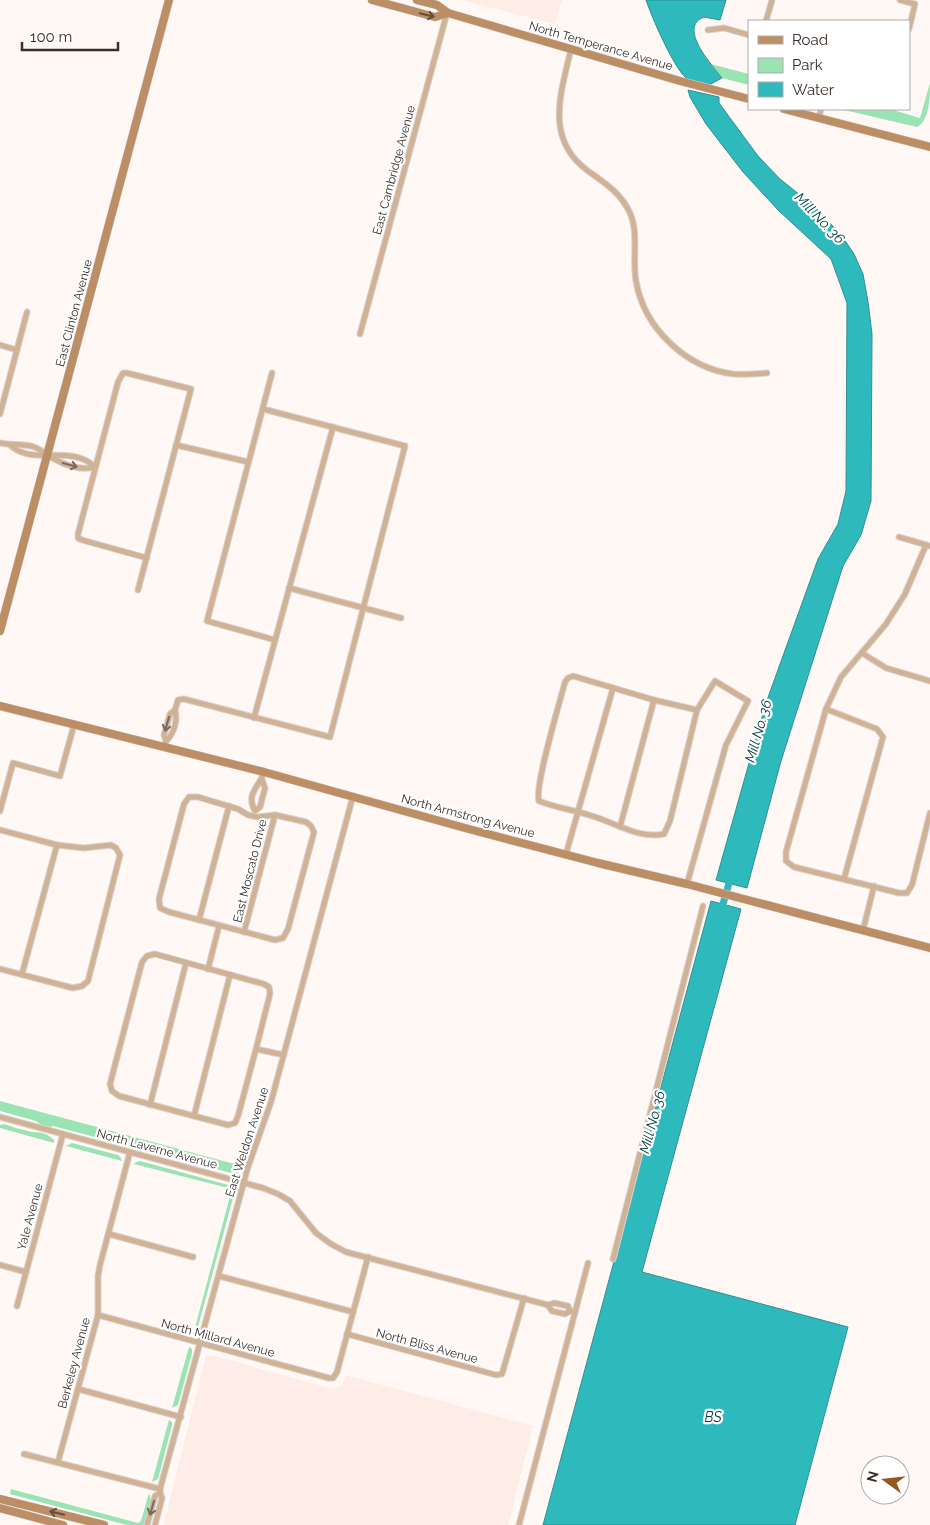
<svg xmlns="http://www.w3.org/2000/svg" width="930" height="1525" font-family="Raleway,sans-serif">
  <style>
    .built { fill: #feede6 }
    .green { fill: #9ae4b3 }
    .water { fill: #2ebabc; stroke: #318f8f }
    .lines { fill: none; stroke-linecap: round; stroke-linejoin: round }
    .canal { stroke: #2ebabc; stroke-width: 7 }
    .street-casing { stroke: #dbd3d0; stroke-width: 7 }
    .secondary-casing { stroke: #dbd3d0; stroke-width: 9 }
    .street { stroke: #d0b297; stroke-width: 5 }
    .secondary { stroke: #bb8e66; stroke-width: 8 }
    .oneway { stroke: #664e3d }
    .oneway2 { stroke: #7d6859 }
    .labels { text-anchor: middle; stroke-width: 4.5; stroke-linejoin: round; paint-order: stroke }
    .street-label { font-size: 12px; fill: #392c27; stroke: #fff }
    .water-label { font-size: 14px; font-style: italic; fill: #024142; stroke: #fff }
  </style>
  <rect width="100%" height="100%" fill="#fff8f5"/>
  <!-- built -->
  <g class="built">
    <polygon points="461,0 562,0 555,24"/>
    <polygon points="211,1355 333,1389 342,1385 346,1375 533,1426 508,1525 165,1525 164,1523 206,1356"/>
  </g>
  <!-- green -->
  <g class="green">
    <polygon points="711,64 749,74 749,85 722,78"/>
    <path d="M 930,83 C 930,96 930,121 917,127 L 840,109 L 890,109 L 920,118 Z"/>
    <polygon points="0,1101 242,1166 240,1171 235,1174 53,1126 50,1127 41,1125 36,1121 0,1111"/>
    <path d="M 4,1124 C 13,1127 22,1130 32,1132 C 43,1133 45,1132 54,1140 L 54,1143 L 0,1128 L 0,1125 Z"/>
    <polygon points="72,1143 118,1155 121,1158 122,1161 66,1146"/>
    <polygon points="140,1161 232,1186 235,1191 196,1334 193,1335 232,1189 134,1164 136,1162"/>
    <polygon points="189,1347 192,1349 192,1353 178,1405 172,1408"/>
    <polygon points="169,1420 172,1422 172,1425 158,1479 152,1482"/>
    <polygon points="11,1489 138,1523 141,1521 149,1493 151,1500 144,1525 127,1525 10,1494"/>
  </g>
  <!-- water -->
  <g class="water">
    <path d="M 646,0 L 726,0 L 720,20 L 704,17 C 677,27 712,65 722,78 L 709,85 C 702,83 692,82 686,78 C 673,66 652,18 646,0 Z"/>
    <polygon points="688,90 719,97 719,103 758,156 780,179 815,207 842,236 854,254 863,274 868,302 872,334 871,501 861,535 843,566 781,761 747,888 716,880 766,703 818,559 838,524 846,491 847,303 831,259 778,210 743,172 706,124 690,97"/>
    <polygon points="711,901 741,909 642,1272 848,1327 795,1525 543,1525"/>
  </g>
  <g class="lines">
    <!-- canal -->
    <polyline class="canal" points="721,911 731,876"/>
    <!-- street casing -->
    <g class="street-casing">
      <g id="street">
        <polyline points="900,0 915,4 909,29"/>
        <polyline points="766,21 772,0"/>
        <polyline points="708,30 724,28 749,35"/>
        <path d="M 571,49 C 561,93 544,139 588,171 C 605,183 621,193 630,213 C 639,233 632,259 636,281 C 644,328 686,368 733,374 C 745,375 756,374 767,373"/>
        <polyline points="819,118 821,109"/>
        <polyline points="360,334 447,13"/>
        <polyline points="0,345 17,350"/>
        <polyline points="272,373 207,621 275,640"/>
        <polyline points="0,414 27,312"/>
        <path d="M 0,443 C 12,446 22,443 34,447 C 40,449 46,454 51,457 C 64,465 81,471 95,467"/>
        <path d="M 10,445 C 33,467 70,443 95,467"/>
        <polyline points="176,445 248,462"/>
        <polyline points="899,537 930,546"/>
        <polyline points="926,545 905,594 886,624 841,677 826,709 786,852 786,861 794,867 899,893 907,893 912,885 930,813"/>
        <polyline points="289,588 401,618"/>
        <polyline points="138,590 191,389 127,373 123,373 118,382 78,534 78,538 82,540 147,558"/>
        <polyline points="862,653 886,668 930,681"/>
        <path d="M 573,676 L 654,700 L 697,710 L 670,821 L 664,834 C 638,839 616,823 592,816 C 575,810 556,808 539,801 C 534,787 560,702 565,682 L 568,678 Z"/>
        <polyline points="826,709 877,729 883,737 844,879"/>
        <polyline points="254,718 333,427"/>
        <path d="M 166,741 C 174,734 178,720 175,710"/>
        <polyline points="165,746 166,741 164,735 170,714 175,710 178,700 184,699 330,737 405,446 263,409"/>
        <path d="M 262,780 L 265,788 L 260,807 L 255,811 C 245,793 260,787 264,772"/>
        <polygon points="189,797 198,797 238,809 248,815 258,817 275,815 306,822 311,826 314,832 288,929 283,938 275,940 169,912 160,908 159,899 184,804"/>
        <polyline points="0,811 13,763 60,776 74,725"/>
        <polyline points="620,827 654,700"/>
        <polyline points="0,830 57,845"/>
        <polyline points="566,854 613,688"/>
        <polyline points="687,884 726,745 748,701 715,681 697,710"/>
        <polyline points="199,920 229,806"/>
        <polyline points="863,930 874,886"/>
        <polyline points="244,932 275,815"/>
        <polyline points="0,969 73,988 82,986 88,981 120,855 116,848 111,845 84,848 57,845 22,974"/>
        <polyline points="208,969 219,926"/>
        <polyline points="256,1049 270,994 269,987 264,984 155,954 147,956 142,962 110,1084 112,1091 119,1096 228,1125 235,1123 238,1116 256,1049 284,1055"/>
        <polyline points="150,1105 186,963"/>
        <polyline points="194,1116 230,975"/>
        <polyline points="0,1117 263,1188 278,1194 290,1201 316,1233 331,1244 346,1252 548,1305 554,1303 568,1306 570,1311 575,1313"/>
        <polyline points="109,1234 193,1257"/>
        <polyline points="613,1259 703,906"/>
        <polyline points="0,1265 26,1272"/>
        <polyline points="219,1276 353,1312"/>
        <polyline points="548,1305 552,1311 565,1314 570,1311"/>
        <polyline points="17,1306 63,1134"/>
        <polyline points="98,1315 329,1378 333,1378 337,1372 368,1257"/>
        <polyline points="347,1334 496,1375 502,1374 524,1298"/>
        <polyline points="78,1389 181,1417"/>
        <polyline points="24,1454 160,1489"/>
        <polyline points="58,1462 98,1315 98,1276 100,1265 130,1152"/>
        <polyline points="147,1525 155,1496 160,1493"/>
        <polyline points="155,1525 162,1498 160,1493 160,1489 248,1167 271,1102 353,796"/>
        <polyline points="519,1525 588,1263"/>
      </g>
    </g>
    <!-- secondary casing -->
    <g class="secondary-casing">
      <g id="secondary">
        <polyline points="372,0 435,17 448,13"/>
        <polyline points="417,0 437,5 448,13 680,81 749,99"/>
        <polyline points="784,109 930,147"/>
        <polyline points="0,631 169,0"/>
        <polyline points="0,706 264,772 465,828 598,863 687,884 930,948"/>
        <polyline points="0,1499 104,1525"/>
        <polyline points="0,1508 63,1525"/>
      </g>
    </g>
    <!-- street -->
    <use href="#street" class="street"/>
    <!-- secondary -->
    <use href="#secondary" class="secondary"/>
  </g>
  <!-- one-way arrows -->
  <defs><path id="oneway-shaft" d="M-6 0H5M1.5-3L5.5 0L1.5 3" fill="none" stroke-width="1.6" stroke-linecap="round" stroke-linejoin="round" transform="scale(1.25)"/></defs>
  <g class="oneway">
    <use href="#oneway-shaft" transform="translate(427 15) rotate(14)"/>
    <use href="#oneway-shaft" transform="translate(57 1513) rotate(-166)"/>
  </g>
  <g class="oneway2">
    <use href="#oneway-shaft" transform="translate(70 465) rotate(15)"/>
    <use href="#oneway-shaft" transform="translate(167 724) rotate(106)"/>
    <use href="#oneway-shaft" transform="translate(152 1508) rotate(106)"/>
  </g>
  <g class="labels">
    <!-- street labels -->
    <g class="street-label">
      <text transform="translate(601 46) rotate(16)" y="4">North Temperance Avenue</text>
      <text transform="translate(394 170) rotate(-75)" y="4">East Cambridge Avenue</text>
      <text transform="translate(74 313) rotate(-75)" y="4">East Clinton Avenue</text>
      <text transform="translate(468 816) rotate(15)" y="4">North Armstrong Avenue</text>
      <text transform="translate(250 871) rotate(-76)" y="4">East Moscato Drive</text>
      <text transform="translate(247 1142) rotate(-72)" y="4">East Weldon Avenue</text>
      <text transform="translate(157 1149) rotate(15)" y="4">North Laverne Avenue</text>
      <text transform="translate(30 1217) rotate(-75)" y="4">Yale Avenue</text>
      <text transform="translate(218 1338) rotate(15)" y="4">North Millard Avenue</text>
      <text transform="translate(427 1346) rotate(15)" y="4">North Bliss Avenue</text>
      <text transform="translate(74 1363) rotate(-75)" y="4">Berkeley Avenue</text>
    </g>
    <!-- water labels -->
    <g class="water-label">
      <text transform="translate(820 218) rotate(46)" y="5">Mill No. 36</text>
      <text transform="translate(758 731) rotate(-74)" y="5">Mill No. 36</text>
      <text transform="translate(652 1122) rotate(-75)" y="5">Mill No. 36</text>
      <text x="713" y="1422">BS</text>
    </g>
  </g>
  <!-- legend -->
  <rect x="748" y="20" width="162" height="90" fill="#ffffff" stroke="#b0aba9"/>
  <rect x="758" y="36" width="25" height="8" fill="#bb8e66" stroke="#b0aba9"/>
  <text x="792" y="45" font-size="15" fill="#392c27">Road</text>
  <rect x="758" y="58" width="25" height="15" fill="#9ae4b3" stroke="#b0aba9"/>
  <text x="792" y="70" font-size="15" fill="#392c27">Park</text>
  <rect x="758" y="82" width="25" height="15" fill="#2ebabc" stroke="#b0aba9"/>
  <text x="792" y="95" font-size="15" fill="#392c27">Water</text>
  <!-- north arrow -->
  <g transform="translate(885 1480) rotate(285)"><circle r="24" fill="#ffffff" stroke="#b0aba9"/>
  <path d="M0-4L9 19L0 12L-9 19Z" fill="#96571f"/>
  <text y="-8" font-size="14" font-weight="bold" text-anchor="middle" fill="#392c27">N</text>
  </g>
  <!-- scale -->
  <path d="M22 42v8h96v-8" fill="none" stroke="#392c27" stroke-width="2.5"/>
  <text x="30" y="42" font-size="15" fill="#392c27" stroke="#ffffff" stroke-width="4" paint-order="stroke">100 m</text>
</svg>
